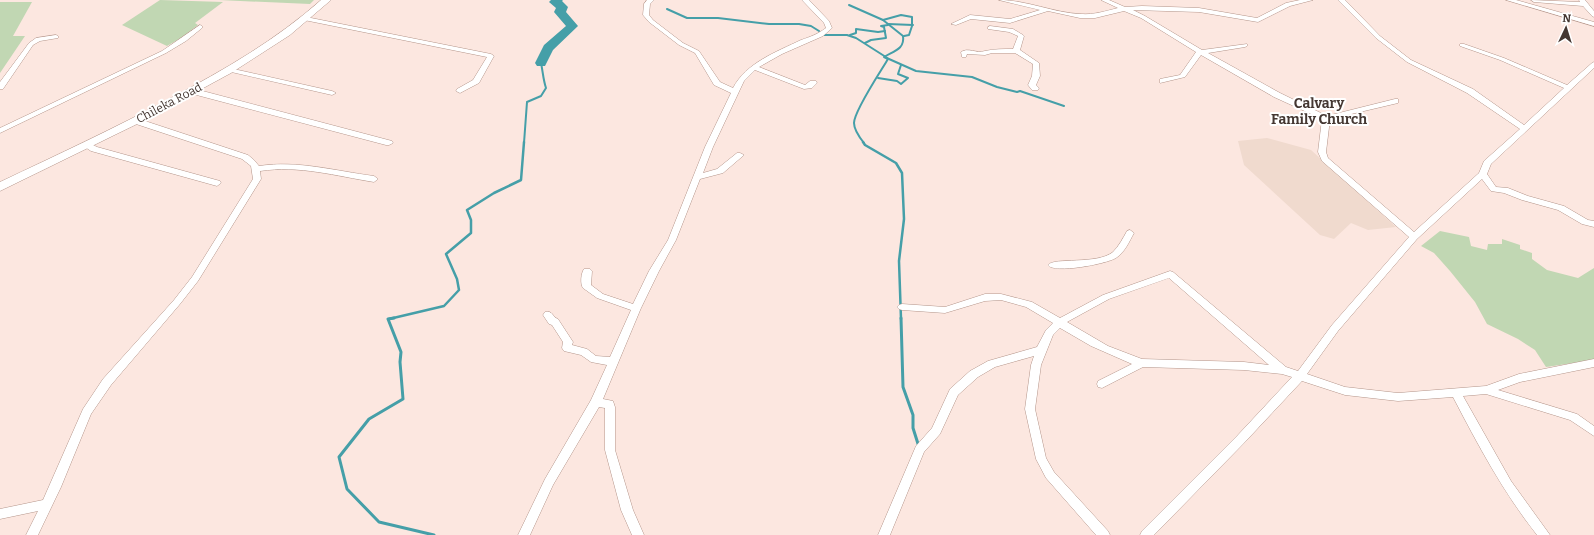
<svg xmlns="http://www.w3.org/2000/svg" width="1594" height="535" font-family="Bitter,serif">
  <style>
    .education { fill: #f0dace }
    .green { fill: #c1d7b3 }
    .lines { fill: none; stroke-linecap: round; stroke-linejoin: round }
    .stream-far2 { stroke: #459fa8; stroke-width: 2 }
    .stream-far1 { stroke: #459fa8; stroke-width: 2.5 }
    .stream { stroke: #459fa8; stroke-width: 3 }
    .river { fill: #459fa8; fill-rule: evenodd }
    .minor-casing { stroke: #b4958a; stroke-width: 1 }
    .highway-casing { stroke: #b4958a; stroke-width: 1 }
    .minor { fill: #fff; fill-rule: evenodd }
    .highway { fill: #fff; fill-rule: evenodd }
    .labels { text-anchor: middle; stroke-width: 4; stroke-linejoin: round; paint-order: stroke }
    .street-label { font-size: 12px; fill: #443732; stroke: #fff }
    .quarter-label { font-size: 14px; font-weight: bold; fill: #443732; stroke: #fff }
  </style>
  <rect width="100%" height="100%" fill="#fce7e0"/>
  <!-- education -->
  <polygon class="education" points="1267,138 1311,150 1396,227 1368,230 1351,223 1334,239 1320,235 1244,165 1238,141"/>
  <!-- green -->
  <g class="green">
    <polygon points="160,0 223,2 195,23 198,25 181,38 167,46 122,25"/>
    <polygon points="219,0 314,0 310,4"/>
    <polygon points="0,2 32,2 13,36 25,36 0,73"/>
    <polygon points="1440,231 1469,237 1471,246 1487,250 1488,244 1502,244 1502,239 1520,245 1520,249 1532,253 1532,259 1547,270 1578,278 1594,268 1594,360 1546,367 1535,350 1518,339 1487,324 1475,302 1450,271 1434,253 1421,246"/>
  </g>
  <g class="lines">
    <!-- stream-far2 -->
    <g class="stream-far2">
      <path d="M 849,5 L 883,20 L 903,36 C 905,49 894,51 884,57 L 888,59 C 881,71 854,111 854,123 C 854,130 860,138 864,143"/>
      <polyline points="667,9 687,18 718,18 769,24 799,24 811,26 819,31"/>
      <polyline points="883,20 901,15 912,17 912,26 909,35 904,36"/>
      <polyline points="888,24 913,25"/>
      <polyline points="824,35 847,35 856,38 889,59 916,71 972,77 997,87 1017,92 1020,91 1064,106"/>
      <polyline points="850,35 856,33 856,29 878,32 885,31"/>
      <polyline points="865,43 871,40 886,38 884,27 881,26 888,25"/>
      <polyline points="878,78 897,81 901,84 908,78 898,74 901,65"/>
      <path d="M 524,143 L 527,102 L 541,96 L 546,88 C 543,79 543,72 541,63"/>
    </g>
    <!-- stream-far1 -->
    <g class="stream-far1">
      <polyline points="863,142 865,145 896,163 902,173 904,219 899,261 901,319"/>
      <polyline points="389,319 444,306 459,290 457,279 446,254 471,233 471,220 467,210 494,193 521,180 524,142"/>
    </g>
    <!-- stream -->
    <g class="stream">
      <polyline points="394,318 388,319 401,352 400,362 403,399 369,419 339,457 347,489 379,522 434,535"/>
      <polyline points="901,318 903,387 913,415 913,428 919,447"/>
    </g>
    <!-- river -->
    <polygon class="river" points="551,0 563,0 562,1 568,7 566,12 578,26 553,50 545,66 537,66 535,63 544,45 566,26 554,12 556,8 549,2"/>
    <!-- minor casing -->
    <g class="minor-casing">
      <g id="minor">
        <path d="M 647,0 L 654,0 L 650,4 L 649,15 L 653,20 L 683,43 L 699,51 L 720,82 L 733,88 C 746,63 776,52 801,40 C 810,37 818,34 826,28 L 824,23 L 802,0 L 809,0 L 829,21 L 832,28 L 823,36 L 782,54 L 759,67 L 805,85 L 810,81 L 816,81 L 817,83 L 812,88 L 804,89 L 755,70 L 744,81 L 713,147 L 703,173 L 717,169 L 737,153 L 740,153 L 744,155 L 723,173 L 700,179 L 676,240 L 659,271 L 641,308 L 603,399 L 613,401 L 615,407 L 615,450 L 633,510 L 644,535 L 632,535 L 621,510 L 605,450 L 605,408 L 599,407 L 553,485 L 530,535 L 518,535 L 545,479 L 591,400 L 607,365 L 591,362 L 581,355 L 564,351 L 562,348 L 563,342 L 552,325 L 549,324 L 543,315 L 545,312 C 553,310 552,317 558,319 L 573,342 L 572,345 L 587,349 L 596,356 L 610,357 L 631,310 L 597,298 L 583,288 C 580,284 581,273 584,269 L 590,269 L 592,271 L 591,285 L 603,294 L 633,304 L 649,271 L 668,240 L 705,147 L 731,93 L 714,85 L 695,53 L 679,45 L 649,22 L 643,15 L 644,4 Z"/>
        <path d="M 999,0 C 1027,0 1054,13 1081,14 C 1094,15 1106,11 1118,8 L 1101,0 L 1109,0 L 1125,7 L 1142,6 L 1199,8 L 1257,18 L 1286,3 L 1300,0 L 1313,0 L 1290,6 L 1258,22 L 1199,12 L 1133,10 L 1145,16 L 1202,50 L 1247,44 L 1247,46 L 1245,47 L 1208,53 L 1280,93 L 1327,116 L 1395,99 L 1398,99 L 1398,103 L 1330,119 L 1326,152 L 1328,158 L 1414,232 L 1479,173 L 1484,161 L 1520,129 L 1467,93 L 1407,62 L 1376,38 L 1338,0 L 1345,0 L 1380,36 L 1411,60 L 1473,89 L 1524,125 L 1564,88 L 1500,60 L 1460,46 L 1460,44 L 1464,44 L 1504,58 L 1567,85 L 1592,63 L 1594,62 L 1594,68 L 1491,164 L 1487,174 L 1496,187 L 1508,188 L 1528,196 L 1564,206 L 1588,220 L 1594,221 L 1594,227 L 1582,224 L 1558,210 L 1522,200 L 1504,193 L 1491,191 L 1482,179 L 1417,239 L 1338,331 L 1307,374 L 1345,387 L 1398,393 L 1486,386 L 1519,374 L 1594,359 L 1594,367 L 1520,382 L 1498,390 L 1577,414 L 1594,426 L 1594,436 L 1570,420 L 1486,394 L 1463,396 L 1511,481 L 1550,535 L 1537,535 C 1503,492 1478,445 1453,397 L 1398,401 L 1345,395 L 1302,381 L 1245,442 L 1154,535 L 1140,535 L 1142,531 L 1237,436 L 1292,377 L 1282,374 L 1244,370 L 1143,367 L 1102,388 L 1098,387 L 1097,384 L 1098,381 L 1132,364 L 1091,346 L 1060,328 L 1053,335 L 1041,365 L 1035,409 L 1046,458 L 1054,472 L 1108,531 L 1110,535 L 1096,535 L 1046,478 L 1036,459 L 1025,409 L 1031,365 L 1034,356 L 995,367 L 978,377 L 958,395 L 940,434 L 924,452 L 890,535 L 878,535 L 916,446 L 932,428 L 950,389 L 970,371 L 988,361 L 1037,347 L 1046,330 L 1053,323 L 1026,307 L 1001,300 L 985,301 L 945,313 L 902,310 L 899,309 L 897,307 L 899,305 L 902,304 L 945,307 L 985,294 L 1001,294 L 1032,302 L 1060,318 L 1103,295 L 1170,271 L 1173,272 L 1286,367 L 1298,371 L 1332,325 L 1409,237 L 1322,161 L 1318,152 L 1322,119 L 1274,97 L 1201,55 L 1185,77 L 1160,83 L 1160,79 L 1180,75 L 1196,52 L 1141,18 L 1124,11 L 1095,18 L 1080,18 L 1048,11 L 1010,23 L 971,19 L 956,25 L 951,24 L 970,15 L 1010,19 L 1040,10 ZM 1169,278 L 1269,365 L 1244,362 L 1142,359 L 1108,346 L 1067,322 L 1109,299 Z"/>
        <polygon points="1506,0 1516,0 1594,22 1594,26"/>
        <polygon points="1531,0 1580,2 1579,0 1585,0 1594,11 1594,17 1592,16 1583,6 1534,2"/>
        <polygon points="306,17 491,54 494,56 479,83 460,93 456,91 457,89 473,80 487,57 304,20 304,18"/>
        <polygon points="200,25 202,26 202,28 186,41 166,53 0,133 0,128 162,51"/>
        <path d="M 990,26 L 1013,29 L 1023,35 L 1024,36 L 1020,50 L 1039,63 L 1040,76 L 1036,85 L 1039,88 L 1038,90 L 1032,90 L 1028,85 L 1032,76 L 1033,64 L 1015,53 L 992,53 L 985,55 L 967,54 L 966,57 L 962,57 L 961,52 C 968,47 977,54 985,51 C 994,49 1004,49 1013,49 L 1018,36 L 1009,32 L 988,29 L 988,27 Z"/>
        <polygon points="56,35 58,36 58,38 40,41 33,45 3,89 0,89 0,82 29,43 36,38"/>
        <polygon points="229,68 332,91 336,93 332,95 227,71 227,69"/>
        <polygon points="189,89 195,89 392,141 393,143 389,145 386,145 189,93"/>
        <path d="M 133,119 L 139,119 L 248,155 L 254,160 L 259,166 C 298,160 335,171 374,176 L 378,179 L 374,182 C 336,176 299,165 260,171 L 261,179 L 198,281 L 180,304 L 111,385 L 91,414 L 61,487 L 38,535 L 26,535 L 38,511 L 0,519 L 0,509 L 43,500 L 83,409 L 103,379 L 174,300 L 192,277 L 253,179 L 251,166 L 242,159 L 133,123 Z"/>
        <polygon points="83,143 89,143 97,147 220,181 221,183 217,186 91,151 82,145"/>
        <path d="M 1130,230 L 1134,233 C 1129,242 1125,252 1116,258 C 1106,264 1054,274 1048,265 C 1054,257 1097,265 1113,252 C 1119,246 1123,238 1127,231 Z"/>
      </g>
    </g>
    <!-- highway casing -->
    <g class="highway-casing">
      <path id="highway" d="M 321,0 L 331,0 L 290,35 L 231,73 L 137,124 L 0,191 L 0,182 C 57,155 115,128 171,98 C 224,70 276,40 321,0 Z"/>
    </g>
    <!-- minor -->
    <use href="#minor" class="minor"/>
    <!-- highway -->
    <use href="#highway" class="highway"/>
  </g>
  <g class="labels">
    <!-- street labels -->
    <g class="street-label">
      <text transform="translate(169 103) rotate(-28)" y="4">Chileka Road</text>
    </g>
    <!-- quarter labels -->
    <g class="quarter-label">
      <text x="1319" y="108">Calvary<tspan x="1319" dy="16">Family Church</tspan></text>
    </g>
  </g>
  <!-- north arrow -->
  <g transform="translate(1566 28) rotate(4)" stroke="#ffffff" stroke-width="3" paint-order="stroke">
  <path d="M0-3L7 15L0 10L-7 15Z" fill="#443732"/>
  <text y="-6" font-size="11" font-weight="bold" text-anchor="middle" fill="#443732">N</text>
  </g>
</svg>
